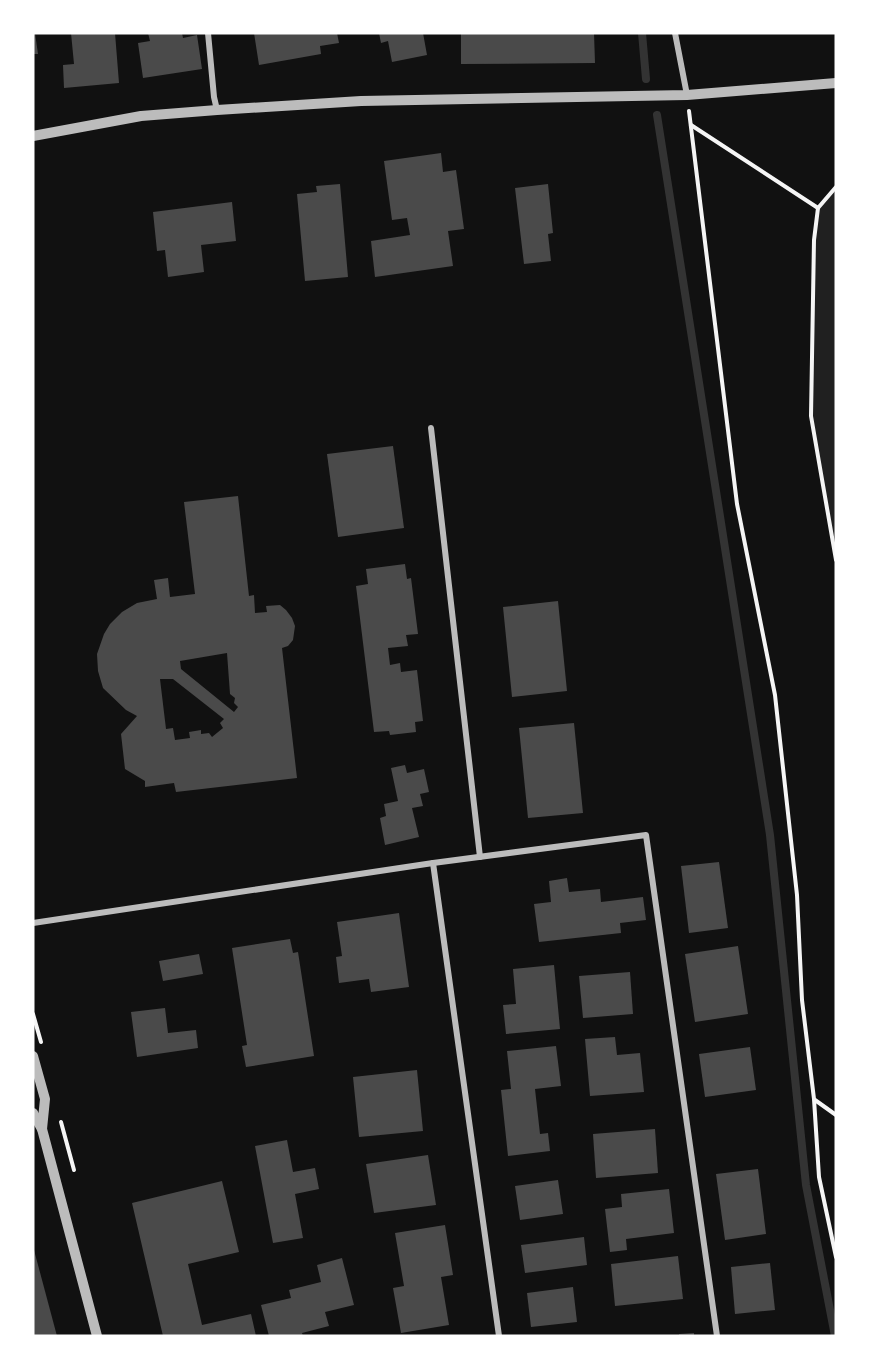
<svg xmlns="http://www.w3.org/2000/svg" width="869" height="1369" font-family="Quicksand,sans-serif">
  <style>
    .green { fill: #202020 }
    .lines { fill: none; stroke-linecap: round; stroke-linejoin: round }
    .stream { stroke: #333; stroke-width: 8 }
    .building { fill: #4a4a4a; fill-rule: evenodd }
    .path { stroke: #f5f5f5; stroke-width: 4 }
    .minor { stroke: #bcbcbc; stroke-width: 6 }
    .tertiary { stroke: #bcbcbc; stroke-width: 10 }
  </style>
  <rect width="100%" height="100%" fill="#111"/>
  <!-- green -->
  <polygon class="green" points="836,187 836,560 811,416 814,240 818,208"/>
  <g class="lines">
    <!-- stream -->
    <g class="stream">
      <polyline points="642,33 646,79"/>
      <polyline points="657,115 770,835 806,1185 835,1336"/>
    </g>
  </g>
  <!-- building -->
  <g class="building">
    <polygon points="33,33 35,33 38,54 33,54"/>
    <polygon points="71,33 115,33 119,83 64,88 63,65 74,64"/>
    <polygon points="148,33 182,33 183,38 197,35 202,69 143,78 138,43 150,41"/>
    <polygon points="254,33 337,33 339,43 320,46 321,54 259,65"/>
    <polygon points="379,33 423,33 427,55 392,62 388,41 381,43"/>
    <polygon points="461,33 594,33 595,63 461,64"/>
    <polygon points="441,153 443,172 456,170 464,229 448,231 453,266 375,277 371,241 410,235 407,218 392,220 384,161"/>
    <polygon points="340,184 348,277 305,281 297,194 317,192 316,186"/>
    <polygon points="548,184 553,233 548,234 551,261 524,264 515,188"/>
    <polygon points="232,202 236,241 201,245 204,272 168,277 165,250 157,251 153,212"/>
    <polygon points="393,446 404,528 338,537 327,454"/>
    <path d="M 238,496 L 249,596 L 254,595 L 255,613 L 267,612 L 266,606 L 280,605 L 286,610 L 292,618 L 295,626 L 293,640 L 288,646 L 282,648 L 297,778 L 176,792 L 174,783 L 145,787 L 145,781 L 125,769 L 121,734 L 137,716 L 126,710 L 103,688 L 98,671 L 97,654 L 104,634 L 110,624 L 122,612 L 137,603 L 157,599 L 154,580 L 168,578 L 170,597 L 195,594 L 184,502 ZM 227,653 L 230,694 L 235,698 L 234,703 L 238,707 L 234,712 L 181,669 L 180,661 ZM 160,679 L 173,679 L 224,719 L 220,723 L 223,728 L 212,737 L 209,733 L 201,734 L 201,730 L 189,732 L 190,738 L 175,740 L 173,728 L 166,729 Z"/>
    <polygon points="405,564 407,579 411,578 418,634 406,635 408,646 388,648 390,665 400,663 401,672 417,670 423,721 415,722 416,732 390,735 389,731 374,732 356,586 368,584 366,569"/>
    <polygon points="558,601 567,691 512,697 503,607"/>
    <polygon points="574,723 583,813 528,818 519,728"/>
    <polygon points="405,765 407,773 424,769 429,792 420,794 423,806 412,808 419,837 385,845 380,818 386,816 384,804 398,801 391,768"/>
    <polygon points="719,862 728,928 689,933 681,866"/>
    <polygon points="567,878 569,892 600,889 601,902 643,897 646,920 620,923 621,933 539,942 534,904 551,902 549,881"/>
    <polygon points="399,913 409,987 371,992 369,979 339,983 336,957 342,956 337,922"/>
    <polygon points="290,939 293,953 298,952 314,1056 246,1067 242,1046 247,1045 232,948"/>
    <polygon points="738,946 748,1014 695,1022 685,954"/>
    <polygon points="199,954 203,974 163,981 159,961"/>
    <polygon points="554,965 560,1029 506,1034 503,1005 516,1004 513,969"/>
    <polygon points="630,972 633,1014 583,1018 579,976"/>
    <polygon points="165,1008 168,1033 196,1030 198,1048 137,1057 131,1012"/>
    <polygon points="615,1037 617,1055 640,1053 644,1092 590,1096 585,1039"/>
    <polygon points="556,1046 561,1086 535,1089 540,1134 548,1133 550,1151 508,1156 501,1090 511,1089 507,1051"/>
    <polygon points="750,1047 756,1090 705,1097 699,1054"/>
    <polygon points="417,1070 423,1131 359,1137 353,1077"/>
    <polygon points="655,1129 658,1173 596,1178 593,1134"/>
    <polygon points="287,1140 293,1172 315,1168 319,1189 295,1194 303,1238 273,1243 255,1146"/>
    <polygon points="428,1155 436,1205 374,1213 366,1164"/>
    <polygon points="758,1169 766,1234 725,1240 716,1174"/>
    <polygon points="558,1180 563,1214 520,1220 515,1186"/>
    <polygon points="222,1181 239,1252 188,1264 202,1325 251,1314 256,1336 163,1336 132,1203"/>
    <polygon points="669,1189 674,1233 626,1239 627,1250 610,1252 605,1209 622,1207 621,1194"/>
    <polygon points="445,1225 453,1275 441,1277 449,1325 401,1333 393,1288 404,1286 395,1233"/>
    <polygon points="584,1237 587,1265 525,1273 521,1245"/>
    <polygon points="33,1250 34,1250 57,1336 33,1336"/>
    <polygon points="678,1256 683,1299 615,1306 611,1264"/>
    <polygon points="342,1258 354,1305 325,1312 329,1326 302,1333 303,1336 269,1336 261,1305 291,1298 289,1290 321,1282 317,1265"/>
    <polygon points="770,1263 775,1310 735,1314 731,1267"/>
    <polygon points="573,1287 577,1322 531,1327 527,1293"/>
    <polygon points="694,1333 694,1336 679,1336 679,1334"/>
  </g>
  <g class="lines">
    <!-- path -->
    <g class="path">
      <polyline points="689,111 737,504 775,695 797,895 802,1000 814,1099 819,1177 836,1257"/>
      <polyline points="691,125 818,208"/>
      <polyline points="836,187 818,208 814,240 811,416 836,560"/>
      <polyline points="33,1014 41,1042"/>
      <polyline points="815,1100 836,1115"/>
      <polyline points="61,1122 74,1170"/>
    </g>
    <!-- minor -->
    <g class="minor">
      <polyline points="208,33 214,97 217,110"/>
      <polyline points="675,33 687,95"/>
      <polyline points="431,428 480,857"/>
      <polyline points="433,863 499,1336"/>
      <polyline points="33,923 433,863 646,835 717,1336"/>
    </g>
    <!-- tertiary -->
    <g class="tertiary">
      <polyline points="33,136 141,116 217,110 361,101 687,95 836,83"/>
      <polyline points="33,1056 45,1099 42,1129"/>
      <polyline points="33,1113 42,1129 97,1336"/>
    </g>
  </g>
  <!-- border -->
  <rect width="869" height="1369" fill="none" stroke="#ffffff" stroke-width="69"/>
</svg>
